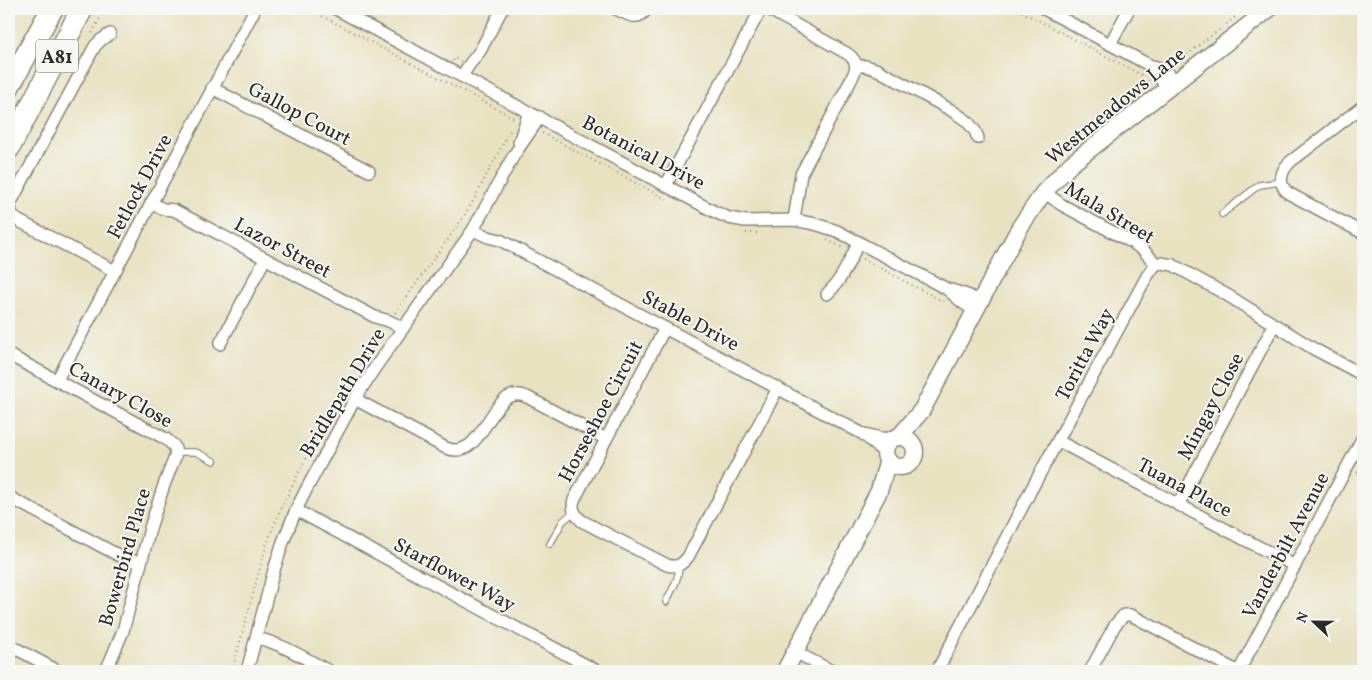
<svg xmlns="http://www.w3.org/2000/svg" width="1372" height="680" font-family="Vollkorn,serif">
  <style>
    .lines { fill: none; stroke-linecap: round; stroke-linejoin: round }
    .lane-casing { stroke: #8a8676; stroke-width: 8 }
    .street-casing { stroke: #8a8676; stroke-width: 14 }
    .secondary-casing { stroke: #8a8676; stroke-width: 19 }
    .highway-casing { stroke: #8a8676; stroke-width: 24 }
    .path { stroke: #8a8676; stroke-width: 2; stroke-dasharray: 1 4; stroke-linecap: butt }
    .lane { stroke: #fff; stroke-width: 5.5 }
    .street { stroke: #fff; stroke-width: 11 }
    .secondary { stroke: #fff; stroke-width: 16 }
    .highway { stroke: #fff; stroke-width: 21 }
    .labels { text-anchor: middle; stroke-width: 4; stroke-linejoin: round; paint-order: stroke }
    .shield { fill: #f6f6f2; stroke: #686867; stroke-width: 1 }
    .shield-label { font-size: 19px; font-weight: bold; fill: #2b2b2b }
    .street-label { font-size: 20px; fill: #2b2b2b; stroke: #f6f6f2 }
  </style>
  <rect width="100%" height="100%" fill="#f6f6f2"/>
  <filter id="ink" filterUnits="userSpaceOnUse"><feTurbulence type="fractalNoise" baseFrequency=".02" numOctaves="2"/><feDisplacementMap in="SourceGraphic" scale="10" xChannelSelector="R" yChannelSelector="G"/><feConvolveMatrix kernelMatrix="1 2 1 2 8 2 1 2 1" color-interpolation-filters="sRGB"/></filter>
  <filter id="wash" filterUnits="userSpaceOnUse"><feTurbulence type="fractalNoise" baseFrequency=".0096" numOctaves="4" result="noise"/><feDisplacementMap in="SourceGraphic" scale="20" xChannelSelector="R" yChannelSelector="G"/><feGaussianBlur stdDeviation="1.12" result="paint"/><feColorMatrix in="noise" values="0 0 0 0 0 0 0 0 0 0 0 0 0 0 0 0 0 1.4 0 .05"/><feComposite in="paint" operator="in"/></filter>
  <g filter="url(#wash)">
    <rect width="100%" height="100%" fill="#e8e2c1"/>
  </g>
  <g filter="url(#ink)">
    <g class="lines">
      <!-- lane casing -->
      <g class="lane-casing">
        <g id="lane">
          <polyline points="1222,214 1259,185 1281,182"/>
          <polyline points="176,452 196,452 214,461"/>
          <polyline points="550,544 563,521 574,512"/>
          <path d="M 666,602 C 672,590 679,579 679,566"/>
        </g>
      </g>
      <!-- street casing -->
      <g class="street-casing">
        <g id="street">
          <polyline points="336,9 715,212 729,218 745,221 794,220 815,224 837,231 947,289 963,303 976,311"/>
          <path d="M 616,9 C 629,15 637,22 647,9"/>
          <path d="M 768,9 L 848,54 C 860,63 856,70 850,82 L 801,174 L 794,220"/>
          <path d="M 1044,9 L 1151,66 C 1163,67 1168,73 1176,81"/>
          <path d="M 110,34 L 101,40 L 95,46 L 10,204 C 10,212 11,214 17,220 L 115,271"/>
          <polyline points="1110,44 1129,9"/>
          <polyline points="856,66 866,66 878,70 951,110 967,121 975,131 978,138"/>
          <polyline points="1151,66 1167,88"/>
          <polyline points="462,76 469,65 480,51 502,9"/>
          <polyline points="212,88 369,171"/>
          <path d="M 1363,106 L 1290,162 C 1281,171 1277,183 1288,193 L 1363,233"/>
          <polyline points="519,142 529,112"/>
          <polyline points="666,185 761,9"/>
          <polyline points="1044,192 1062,205 1133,243 1143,250 1156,264"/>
          <polyline points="151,203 163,209 174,210 375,317 389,321 403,328"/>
          <polyline points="473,230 488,237 500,240 863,434 886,454"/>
          <polyline points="951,290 967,295 980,302"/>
          <path d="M 827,294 C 843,279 849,261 859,242"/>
          <path d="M 665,328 L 574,500 C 571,509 575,515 582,521 L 667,565 C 676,568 682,565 688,557 L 778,388"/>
          <polyline points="220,344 265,259"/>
          <polyline points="9,355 166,439 174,446 176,452 175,457 164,485 151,525 123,631 106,671"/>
          <polyline points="57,380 255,9"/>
          <path d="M 355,399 L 446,448 C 486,464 490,380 527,397 L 606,439"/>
          <polyline points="865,434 881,438 894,439"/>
          <polyline points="1058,441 1295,566"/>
          <polyline points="9,497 118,555 130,560 140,562"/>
          <polyline points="1178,505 1274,325"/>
          <polyline points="296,510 597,671"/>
          <path d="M 257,638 C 283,644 305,659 329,671"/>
          <polyline points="9,645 58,671"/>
          <polyline points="795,652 832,671"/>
          <polyline points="247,671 274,570 283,542 296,510 306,490 355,399 374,369 473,230 514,155 540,117"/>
          <polyline points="937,671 1031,490 1147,276 1156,264 1161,263 1173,265 1227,295 1314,349 1361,374 1363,377"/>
          <polyline points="1090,671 1115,625 1124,615 1131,615 1237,671"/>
          <polyline points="1239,671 1363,437"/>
        </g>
      </g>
      <!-- secondary casing -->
      <g class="secondary-casing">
        <g id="secondary">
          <polyline points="899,437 922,410 1020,227 1044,192 1071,164 1269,9"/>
          <circle cx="900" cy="452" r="15"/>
          <polyline points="785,671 879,491 888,460"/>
        </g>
      </g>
      <!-- highway casing -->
      <g class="highway-casing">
        <g id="highway">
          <polyline points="9,86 52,9"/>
          <polyline points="9,148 82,9"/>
        </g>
      </g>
      <!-- path -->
      <g class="path">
        <polyline points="309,9 516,119"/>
        <polyline points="1017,9 1145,77"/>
        <polyline points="9,21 15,9"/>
        <polyline points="92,33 105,9"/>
        <polyline points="1169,60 1179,61 1238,15"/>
        <polyline points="453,61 454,58 461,61"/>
        <polyline points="1108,116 1148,85 1148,80"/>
        <polyline points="542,133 666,199"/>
        <polyline points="746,233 761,233"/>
        <polyline points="827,240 843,248"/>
        <polyline points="863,259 944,302"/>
        <polyline points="395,313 458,225 471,205 511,129"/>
        <polyline points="1357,473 1363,462"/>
        <polyline points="9,662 25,671"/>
        <polyline points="232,671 266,546 281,508 304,462 348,381 382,331"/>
      </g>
      <!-- lane -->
      <use href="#lane" class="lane"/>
      <!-- street -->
      <use href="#street" class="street"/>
      <!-- secondary -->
      <use href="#secondary" class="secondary"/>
      <!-- highway -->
      <use href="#highway" class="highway"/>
    </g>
  </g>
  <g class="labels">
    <!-- shield labels -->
    <rect class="shield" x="36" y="39.5" width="42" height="33" rx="4"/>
    <g class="shield-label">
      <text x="57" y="63">A81</text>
    </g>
    <!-- street labels -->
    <g class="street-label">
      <text transform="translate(1115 105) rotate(-39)" y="7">Westmeadows Lane</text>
      <text transform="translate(300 113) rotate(28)" y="7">Gallop Court</text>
      <text transform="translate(644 152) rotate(28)" y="7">Botanical Drive</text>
      <text transform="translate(139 186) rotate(-62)" y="7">Fetlock Drive</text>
      <text transform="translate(1110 212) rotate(31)" y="7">Mala Street</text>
      <text transform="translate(283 247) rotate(28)" y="7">Lazor Street</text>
      <text transform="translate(691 320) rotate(28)" y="7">Stable Drive</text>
      <text transform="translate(1084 354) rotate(-62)" y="7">Toritta Way</text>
      <text transform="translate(342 392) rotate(-59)" y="7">Bridlepath Drive</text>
      <text transform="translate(121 394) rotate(29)" y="7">Canary Close</text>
      <text transform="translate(1210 406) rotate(-62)" y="7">Mingay Close</text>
      <text transform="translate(600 411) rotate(-62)" y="7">Horseshoe Circuit</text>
      <text transform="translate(1185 487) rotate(28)" y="7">Tuana Place</text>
      <text transform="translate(1285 545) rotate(-62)" y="7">Vanderbilt Avenue</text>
      <text transform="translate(124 557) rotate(-74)" y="7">Bowerbird Place</text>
      <text transform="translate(455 574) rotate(28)" y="7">Starflower Way</text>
    </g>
  </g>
  <!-- margin -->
  <rect width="1372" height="680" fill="none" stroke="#f6f6f2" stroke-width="30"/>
  <!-- north arrow -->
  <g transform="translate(1314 622) rotate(292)" stroke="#f6f6f2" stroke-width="4" paint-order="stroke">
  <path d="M0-4L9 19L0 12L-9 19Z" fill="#2b2b2b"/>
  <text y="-8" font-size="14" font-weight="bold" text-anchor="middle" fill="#2b2b2b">N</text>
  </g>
</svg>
